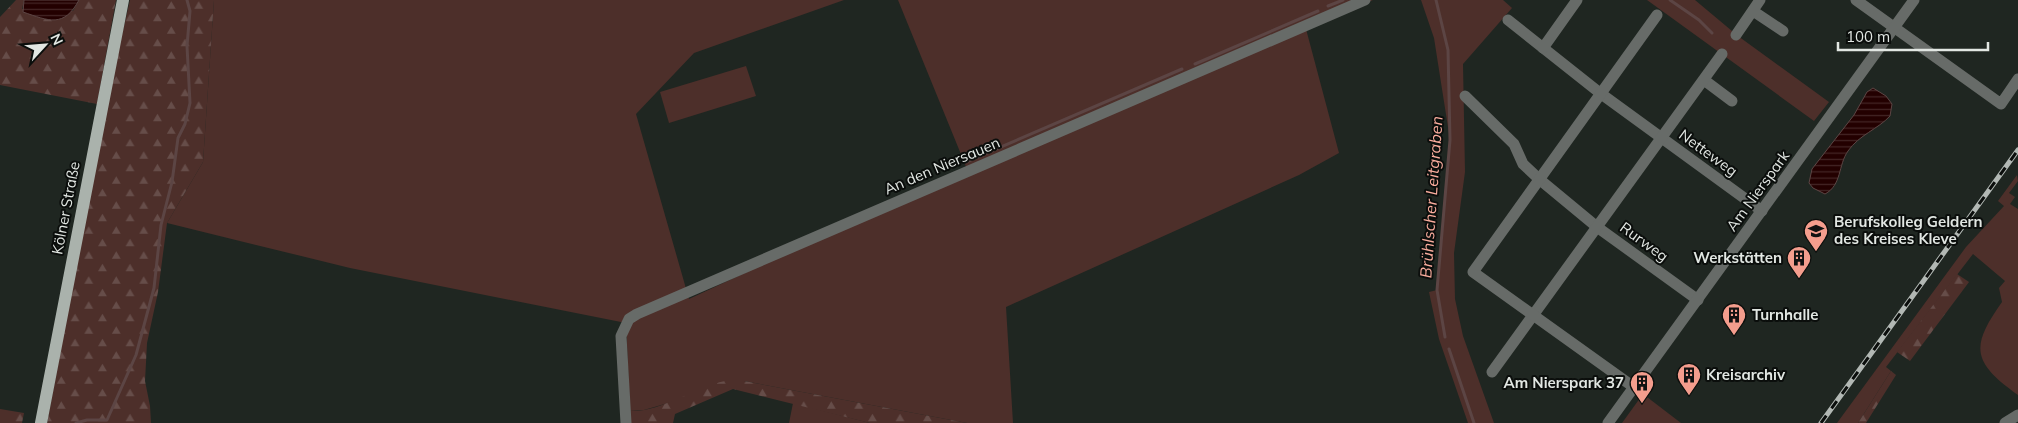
<svg xmlns="http://www.w3.org/2000/svg" width="2018" height="423" font-family="Mulish,sans-serif">
  <style>
    .green { fill: #4d2f2a }
    .forest { fill: url(#forest-firs) }
    .water { fill: url(#water-rules); stroke: #5c4544 }
    .lines { fill: none; stroke-linecap: round; stroke-linejoin: round }
    .stream { stroke: #5c4544; stroke-width: 3 }
    .minor { stroke: #676b68; stroke-width: 11 }
    .major { stroke: #aab2ac; stroke-width: 12 }
    .rail-casing { stroke: #b2b8b4; stroke-width: 5 }
    .rail { stroke: #0b0e0c; stroke-width: 3; stroke-dasharray: 9; stroke-linecap: butt }
    .labels { text-anchor: middle; stroke-width: 4; stroke-linejoin: round; paint-order: stroke }
    .street-label { font-size: 15px; fill: #e2e7e3; stroke: #0b0e0c }
    .poi-label { font-size: 15px; font-weight: bold; fill: #e2e7e3; stroke: #0b0e0c; text-anchor: start }
    .water-label { font-size: 16px; font-style: italic; fill: #fbad9e; stroke: #0b0e0c }
  </style>
  <defs>
    <pattern id="forest-firs" width="22" height="20" patternUnits="userSpaceOnUse" patternTransform="scale(1.25)"><rect width="22" height="20" fill="#4d2f2a"/><path d="M5 1l3.5 6h-7zM16 11l3.5 6h-7z" fill="#664d49"/></pattern>
    <pattern id="water-rules" width="6" height="5" patternUnits="userSpaceOnUse" patternTransform="scale(1.25)"><rect width="6" height="5" fill="#230000"/><path d="M0 2.5h6" fill="none" stroke="#432525"/></pattern>
  </defs>
  <rect width="100%" height="100%" fill="#1f2621"/>
  <!-- green -->
  <g class="green">
    <polygon points="214,0 844,0 694,53 636,114 689,299 967,169 898,0 1373,0 1306,29 1339,153 1299,175 1006,307 1013,423 967,423 744,381 644,410 630,411 626,323 350,268 167,223 203,162"/>
    <polygon points="1421,0 1503,0 1512,8 1463,64 1465,172 1454,253 1455,299 1463,336 1494,423 1468,423 1439,339 1429,292 1437,290 1450,140 1434,38"/>
    <polygon points="1647,0 1695,0 1738,36 1829,102 1814,121"/>
    <polygon points="746,66 756,96 669,123 660,92"/>
    <path d="M 2017,175 L 2018,181 L 2009,193 L 2015,197 L 2010,204 L 2018,209 L 2018,395 C 1972,362 1970,347 2002,302 L 1999,288 L 2005,281 L 1973,254 L 1886,367 L 1891,371 L 1858,423 L 1837,423 L 1966,247 L 2004,206 L 1998,201 Z"/>
    <polygon points="1643,394 1681,423 1622,423"/>
    <polygon points="793,403 870,423 789,423"/>
  </g>
  <!-- forest -->
  <g class="forest">
    <polygon points="16,0 24,0 22,9 73,11 79,0 116,0 97,104 0,85 0,17"/>
    <polygon points="130,0 214,0 203,162 167,223 158,292 147,343 145,381 150,406 151,423 47,423 110,87"/>
    <polygon points="1957,274 1969,282 1910,361 1897,352"/>
    <polygon points="1891,371 1896,375 1866,423 1858,423"/>
    <path d="M 725,381 L 744,381 L 967,423 L 870,423 L 733,389 L 675,414 L 673,423 L 630,423 L 630,411 C 659,413 695,387 725,381 Z"/>
    <polygon points="0,409 24,413 22,423 0,423"/>
  </g>
  <!-- water -->
  <g class="water">
    <path d="M 24,0 L 79,0 C 64,28 49,21 23,12 Z"/>
    <path d="M 1873,88 L 1886,96 L 1892,104 L 1890,116 C 1878,129 1859,135 1848,151 C 1838,165 1842,185 1825,194 L 1813,188 L 1809,183 L 1812,169 L 1854,115 L 1867,92 Z"/>
  </g>
  <g class="lines">
    <!-- stream -->
    <g class="stream">
      <polyline points="1436,0 1448,50 1450,140 1437,290 1445,337"/>
      <polyline points="1670,0 1699,20 1712,33"/>
      <polyline points="1328,6 1343,0"/>
      <polyline points="1195,64 1318,11"/>
      <polyline points="966,162 1182,69"/>
      <polyline points="1449,349 1474,423"/>
      <polyline points="76,423 87,420 107,420 136,355 154,288 161,225 172,182 178,138 185,124 190,103 187,46 190,11 187,0"/>
    </g>
    <!-- minor -->
    <g class="minor">
      <polyline points="1856,0 2001,104 2018,79"/>
      <polyline points="1753,11 1783,31"/>
      <polyline points="1508,20 1600,93 1762,211"/>
      <polyline points="1736,35 1760,0"/>
      <polyline points="1543,48 1577,0"/>
      <polyline points="1704,80 1732,101"/>
      <polyline points="1465,96 1514,144 1523,164 1539,179 1597,227 1698,300"/>
      <polyline points="1492,372 1722,54"/>
      <polyline points="1635,388 1473,272 1657,15"/>
      <polyline points="626,423 621,336 629,319 637,314 1365,0"/>
      <polyline points="1608,423 1914,0"/>
      <polyline points="2005,423 2018,415"/>
    </g>
    <!-- major -->
    <polyline class="major" points="41,423 123,0"/>
    <!-- rail casing -->
    <g class="rail-casing">
      <polyline id="rail" points="1821,423 2018,150"/>
    </g>
    <!-- rail -->
    <use href="#rail" class="rail"/>
  </g>
  <!-- icons -->
  <defs>
    <g id="school-pin" transform="scale(1.25)"><path d="M0 17L-7.5 6A9.5 9.5 0 1 1 7.5 6Z" fill="#f49d8d" stroke="#0b0e0c"/><path d="M0-5L7-2L0 1L-7-2ZM-4 1L0 2.5L4 1V4Q0 6-4 4Z" fill="#111"/></g>
    <g id="building-pin" transform="scale(1.25)"><path d="M0 17L-7.5 6A9.5 9.5 0 1 1 7.5 6Z" fill="#f49d8d" stroke="#0b0e0c"/><path d="M-4-6H4V6H1V3H-1V6H-4ZM-2.5-4.3h1.7v1.8h-1.7ZM.8-4.3h1.7v1.8H.8ZM-2.5-1h1.7V.8h-1.7ZM.8-1h1.7V.8H.8Z" fill="#111"/></g>
  </defs>
  <g fill-rule="evenodd">
    <use href="#school-pin" x="1816" y="231"/>
    <use href="#building-pin" x="1799" y="258"/>
    <use href="#building-pin" x="1734" y="315"/>
    <use href="#building-pin" x="1689" y="375"/>
    <use href="#building-pin" x="1642" y="383"/>
  </g>
  <g class="labels">
    <!-- street labels -->
    <g class="street-label">
      <text transform="translate(1708 153) rotate(36)" y="5">Netteweg</text>
      <text transform="translate(942 166) rotate(-23)" y="5">An den Niersauen</text>
      <text transform="translate(1758 191) rotate(-54)" y="5">Am Nierspark</text>
      <text transform="translate(66 208) rotate(-79)" y="5">Kölner Straße</text>
      <text transform="translate(1644 242) rotate(36)" y="5">Rurweg</text>
    </g>
    <!-- poi labels -->
    <g class="poi-label">
      <text x="1834" y="227">Berufskolleg Geldern<tspan x="1834" dy="17">des Kreises Kleve</tspan></text>
      <text x="1782" y="263" text-anchor="end">Werkstätten</text>
      <text x="1752" y="320">Turnhalle</text>
      <text x="1706" y="380">Kreisarchiv</text>
      <text x="1624" y="388" text-anchor="end">Am Nierspark 37</text>
    </g>
    <!-- water labels -->
    <g class="water-label">
      <text transform="translate(1431 197) rotate(-86)" y="6">Brühlscher Leitgraben</text>
    </g>
  </g>
  <!-- north arrow -->
  <g transform="translate(45 45) rotate(64)" stroke="#0b0e0c" stroke-width="4" paint-order="stroke">
  <path d="M0-4L9 19L0 12L-9 19Z" fill="#e2e7e3"/>
  <text y="-8" font-size="14" font-weight="bold" text-anchor="middle" fill="#e2e7e3">N</text>
  </g>
  <!-- scale -->
  <path d="M1838 42v8h150v-8" fill="none" stroke="#e2e7e3" stroke-width="2.5"/>
  <text x="1846" y="42" font-size="15" fill="#e2e7e3" stroke="#0b0e0c" stroke-width="4" paint-order="stroke">100 m</text>
</svg>
